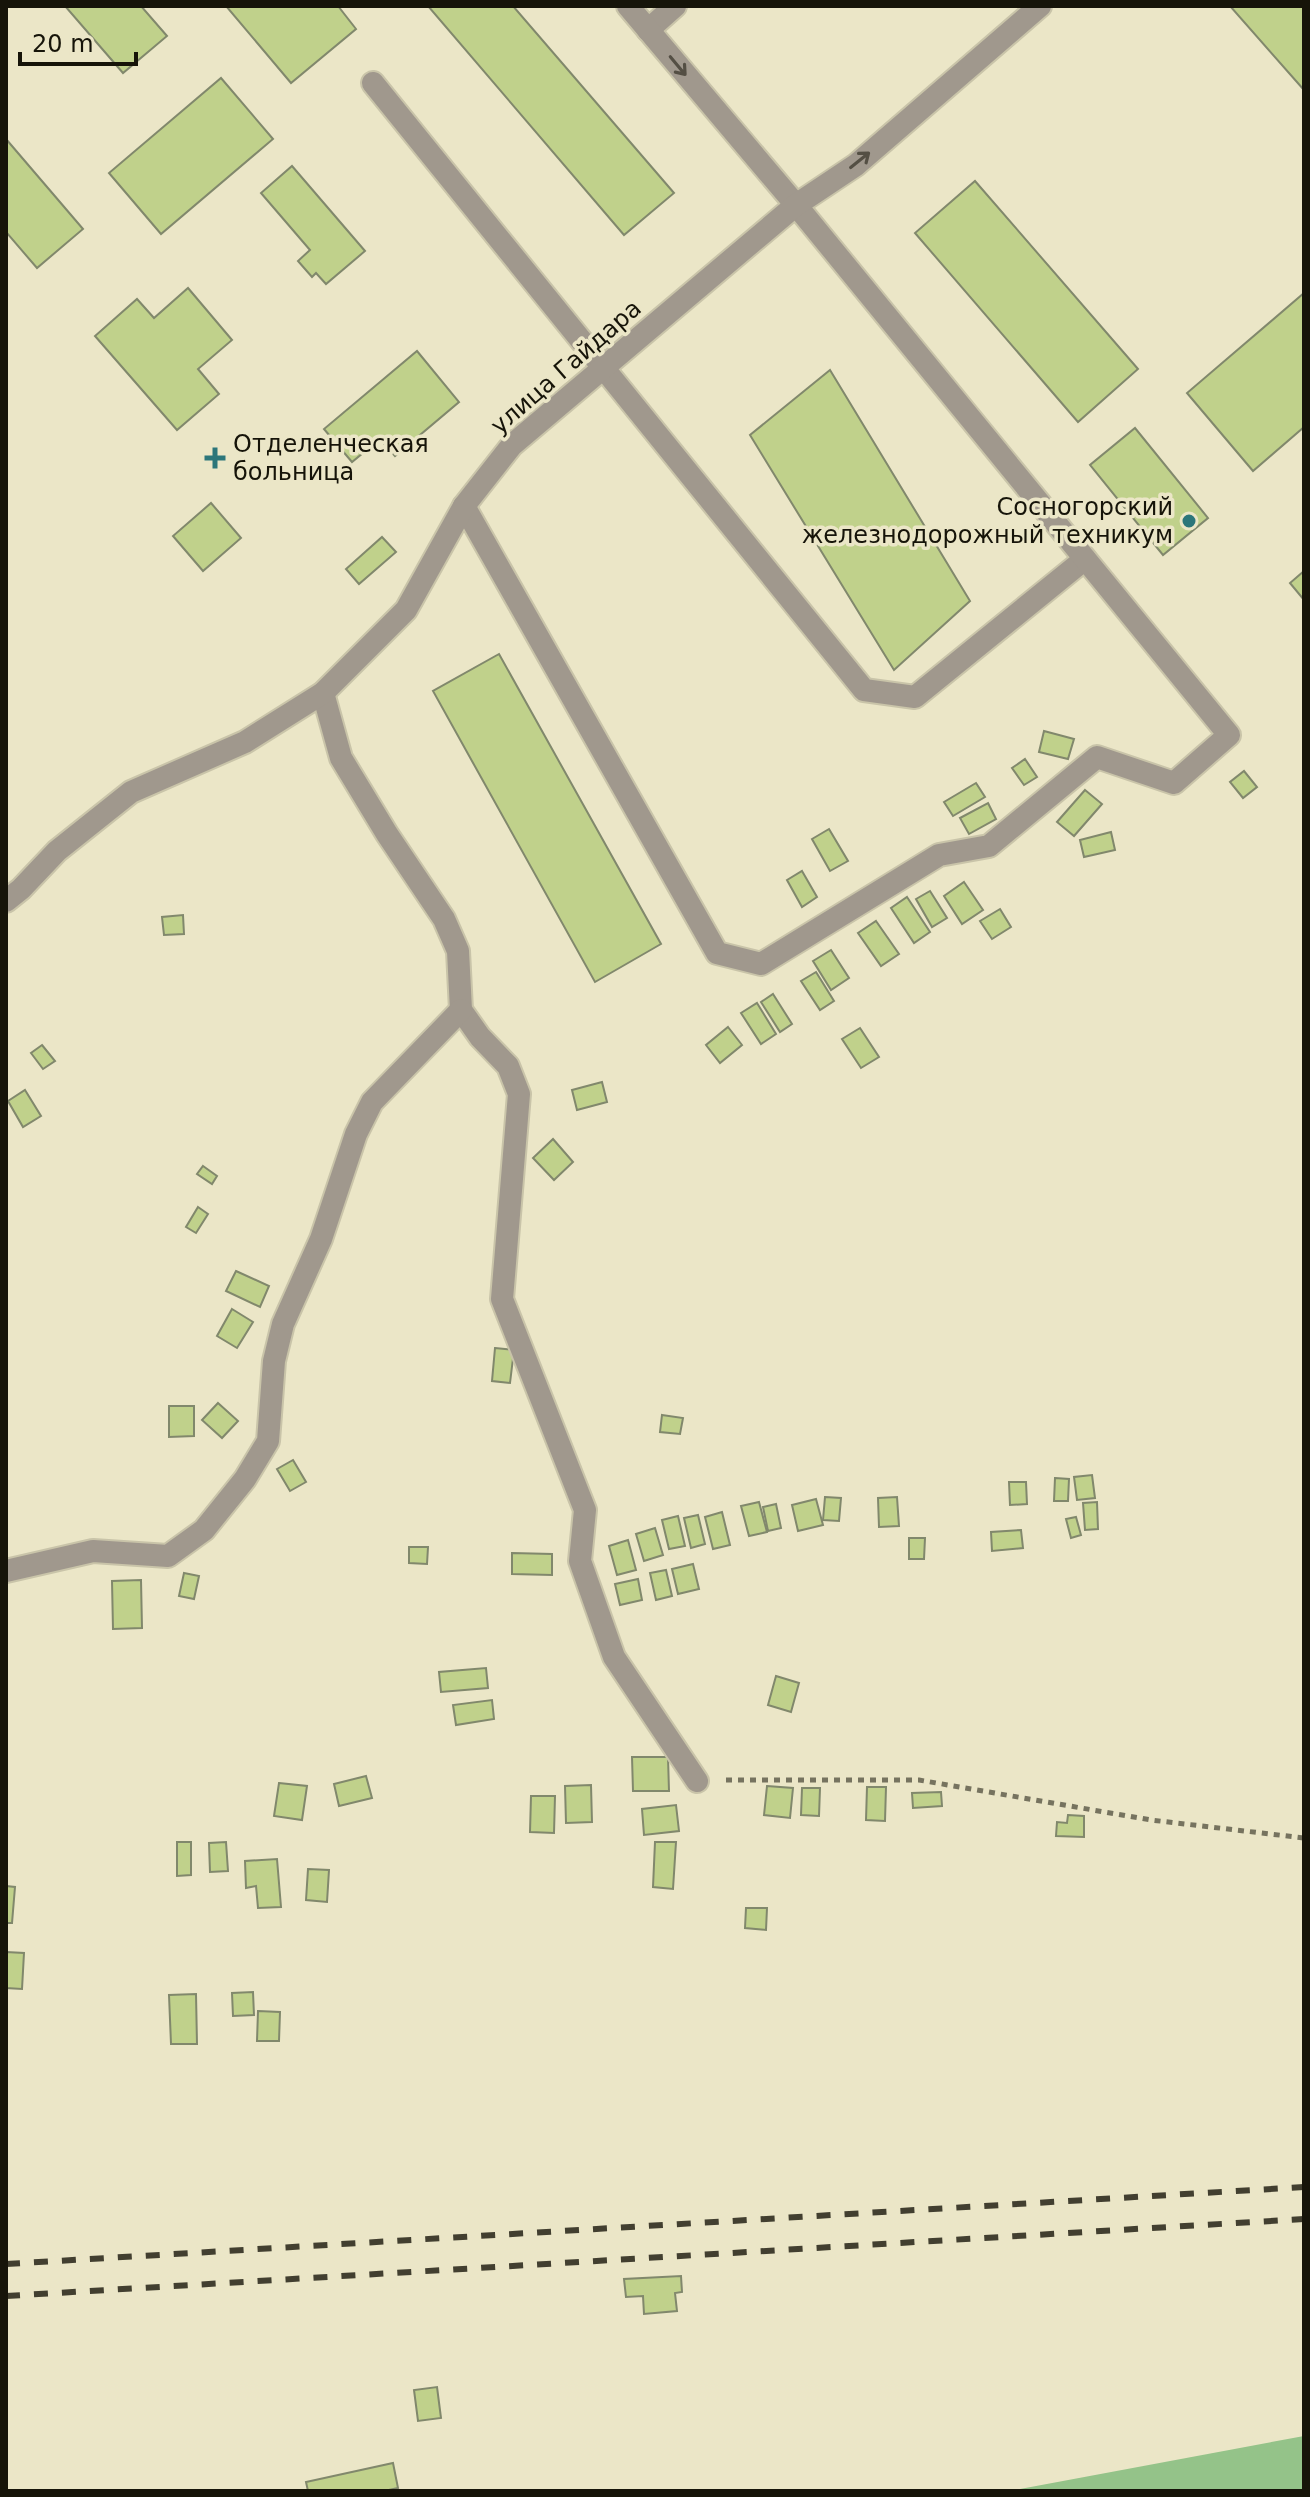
<svg xmlns="http://www.w3.org/2000/svg" width="1310" height="2497" font-family="'DejaVu Sans',sans-serif">
  <style>
    .water { fill: #94c389 }
    .building { fill: #c0d18b; stroke: #81886c; stroke-width: 2 }
    .lines { fill: none; stroke-linecap: round; stroke-linejoin: round }
    .service-casing { stroke: #c9c4a9; stroke-width: 26 }
    .minor-casing { stroke: #c9c4a9; stroke-width: 26 }
    .path { stroke: #76735f; stroke-width: 5; stroke-dasharray: 6 6; stroke-linecap: butt }
    .service { stroke: #a0988d; stroke-width: 22 }
    .minor { stroke: #a0988d; stroke-width: 22 }
    .rail { stroke: #423f30; stroke-width: 6; stroke-dasharray: 14 14; stroke-linecap: butt }
    .oneway { stroke: #544f44 }
    .poi-dot { fill: #2c767a; stroke: #ebe6c7; stroke-width: 3 }
    .labels { text-anchor: middle; stroke-width: 7; stroke-linejoin: round; paint-order: stroke }
    .street-label { font-size: 24px; fill: #161409; stroke: #ebe6c7 }
    .poi-label { font-size: 24px; fill: #161409; stroke: #ebe6c7; text-anchor: start }
  </style>
  <rect width="100%" height="100%" fill="#ebe6c7"/>
  <!-- water -->
  <polygon class="water" points="1304,2436 1304,2491 1009,2491"/>
  <!-- building -->
  <g class="building">
    <polygon points="65,6 141,6 167,36 123,73"/>
    <polygon points="226,6 338,6 356,29 291,83"/>
    <polygon points="428,6 513,6 674,193 624,235"/>
    <polygon points="1230,6 1304,6 1304,90"/>
    <polygon points="221,78 273,139 161,234 109,173"/>
    <polygon points="6,139 83,229 37,268 6,232"/>
    <polygon points="292,166 365,251 326,284 316,273 312,277 298,261 310,250 261,193"/>
    <polygon points="975,181 1138,369 1078,422 915,233"/>
    <polygon points="188,288 232,340 198,369 219,394 177,430 95,336 137,299 154,318"/>
    <polygon points="1304,293 1304,427 1253,471 1187,393"/>
    <polygon points="417,351 459,402 395,456 380,439 352,462 324,429"/>
    <polygon points="830,370 970,601 894,670 750,435"/>
    <polygon points="1135,428 1208,518 1163,555 1090,465"/>
    <polygon points="211,503 241,538 203,571 173,536"/>
    <polygon points="382,537 396,552 359,584 346,569"/>
    <polygon points="1304,571 1304,600 1290,583"/>
    <polygon points="499,654 661,944 595,982 433,691"/>
    <polygon points="1044,731 1074,739 1068,759 1039,752"/>
    <polygon points="1025,759 1037,777 1024,785 1012,768"/>
    <polygon points="1244,771 1257,787 1243,798 1230,782"/>
    <polygon points="976,783 985,797 953,816 944,802"/>
    <polygon points="1085,790 1102,804 1074,836 1057,822"/>
    <polygon points="988,803 996,819 969,834 960,818"/>
    <polygon points="829,829 848,861 830,871 812,839"/>
    <polygon points="1111,832 1115,850 1084,857 1080,840"/>
    <polygon points="802,871 817,897 802,907 787,880"/>
    <polygon points="964,882 983,910 962,924 944,896"/>
    <polygon points="930,891 947,918 932,927 916,899"/>
    <polygon points="907,897 930,932 914,943 891,908"/>
    <polygon points="1000,909 1011,927 992,939 980,921"/>
    <polygon points="183,915 184,934 164,935 162,917"/>
    <polygon points="876,921 899,954 881,966 858,933"/>
    <polygon points="831,950 849,978 831,990 813,961"/>
    <polygon points="816,972 834,1001 820,1010 801,981"/>
    <polygon points="773,994 792,1024 780,1032 761,1002"/>
    <polygon points="757,1003 776,1034 761,1044 741,1013"/>
    <polygon points="728,1027 742,1045 720,1063 706,1045"/>
    <polygon points="860,1028 879,1057 861,1068 842,1039"/>
    <polygon points="42,1045 55,1061 43,1069 31,1053"/>
    <polygon points="602,1082 607,1102 577,1110 572,1090"/>
    <polygon points="25,1090 41,1116 23,1127 8,1101"/>
    <polygon points="553,1139 573,1162 554,1180 533,1158"/>
    <polygon points="203,1166 217,1176 212,1184 197,1174"/>
    <polygon points="198,1207 208,1214 196,1233 186,1227"/>
    <polygon points="236,1271 269,1286 260,1307 226,1291"/>
    <polygon points="232,1309 253,1322 237,1348 217,1336"/>
    <polygon points="495,1348 514,1350 510,1383 492,1381"/>
    <polygon points="218,1403 238,1421 222,1438 202,1420"/>
    <polygon points="169,1406 194,1406 194,1436 169,1437"/>
    <polygon points="662,1415 683,1418 680,1434 660,1432"/>
    <polygon points="293,1460 306,1482 290,1491 277,1469"/>
    <polygon points="1092,1475 1095,1498 1077,1500 1074,1477"/>
    <polygon points="1055,1478 1069,1479 1068,1501 1054,1501"/>
    <polygon points="1009,1482 1026,1482 1027,1504 1010,1505"/>
    <polygon points="825,1497 841,1498 839,1521 823,1520"/>
    <polygon points="897,1497 899,1526 879,1527 878,1498"/>
    <polygon points="816,1499 823,1525 798,1531 792,1505"/>
    <polygon points="759,1502 767,1532 749,1536 741,1506"/>
    <polygon points="1097,1502 1098,1529 1085,1530 1083,1503"/>
    <polygon points="776,1504 781,1528 768,1531 763,1507"/>
    <polygon points="722,1512 730,1545 713,1549 705,1517"/>
    <polygon points="698,1515 705,1544 691,1548 684,1518"/>
    <polygon points="678,1516 685,1546 669,1549 662,1520"/>
    <polygon points="1076,1517 1081,1535 1071,1538 1066,1519"/>
    <polygon points="655,1528 663,1555 644,1561 636,1534"/>
    <polygon points="1021,1530 1023,1548 992,1551 991,1532"/>
    <polygon points="909,1538 925,1538 924,1559 909,1559"/>
    <polygon points="628,1540 636,1570 617,1575 609,1546"/>
    <polygon points="409,1547 428,1547 427,1564 409,1563"/>
    <polygon points="512,1553 552,1554 552,1575 512,1574"/>
    <polygon points="693,1564 699,1589 678,1594 672,1569"/>
    <polygon points="666,1570 672,1596 656,1600 650,1573"/>
    <polygon points="184,1573 199,1576 194,1599 179,1596"/>
    <polygon points="638,1579 642,1600 620,1605 615,1584"/>
    <polygon points="141,1580 142,1628 113,1629 112,1581"/>
    <polygon points="486,1668 488,1688 441,1692 439,1672"/>
    <polygon points="776,1676 799,1683 791,1712 768,1705"/>
    <polygon points="492,1700 494,1719 456,1725 453,1705"/>
    <polygon points="632,1757 668,1757 669,1791 633,1791"/>
    <polygon points="366,1776 372,1798 339,1806 334,1784"/>
    <polygon points="279,1783 307,1786 302,1820 274,1816"/>
    <polygon points="591,1785 592,1822 566,1823 565,1786"/>
    <polygon points="767,1786 793,1788 790,1818 764,1815"/>
    <polygon points="867,1787 886,1787 885,1821 866,1820"/>
    <polygon points="802,1788 820,1788 819,1816 801,1815"/>
    <polygon points="941,1792 942,1806 913,1808 912,1793"/>
    <polygon points="531,1796 555,1796 554,1833 530,1832"/>
    <polygon points="676,1805 679,1831 644,1835 642,1809"/>
    <polygon points="1068,1815 1084,1816 1084,1837 1056,1836 1057,1822 1067,1823"/>
    <polygon points="177,1842 191,1842 191,1875 177,1876"/>
    <polygon points="226,1842 228,1871 210,1872 209,1843"/>
    <polygon points="655,1842 676,1842 673,1889 653,1887"/>
    <polygon points="277,1859 281,1907 258,1908 256,1886 246,1888 245,1861"/>
    <polygon points="308,1869 329,1870 327,1902 306,1900"/>
    <polygon points="6,1886 15,1887 12,1923 6,1923"/>
    <polygon points="746,1908 767,1908 766,1930 745,1928"/>
    <polygon points="6,1952 24,1953 22,1989 6,1988"/>
    <polygon points="253,1992 254,2015 233,2016 232,1993"/>
    <polygon points="196,1994 197,2044 171,2044 169,1995"/>
    <polygon points="258,2011 280,2012 279,2041 257,2041"/>
    <polygon points="681,2276 682,2292 675,2293 677,2311 644,2314 643,2296 626,2297 624,2279"/>
    <polygon points="437,2387 441,2418 418,2421 414,2390"/>
    <polygon points="393,2463 398,2488 384,2491 308,2491 306,2482"/>
  </g>
  <g class="lines">
    <!-- service casing -->
    <g class="service-casing">
      <g id="service">
        <polyline points="648,30 675,6"/>
        <polyline points="373,83 864,690 915,697 1085,559"/>
        <polyline points="464,506 717,953 761,964 939,855 989,846 1097,757 1174,783 1229,735 796,205"/>
      </g>
    </g>
    <!-- minor casing -->
    <g class="minor-casing">
      <g id="minor">
        <polyline points="628,6 796,205"/>
        <polyline points="323,693 341,758 387,834 444,919 458,951 461,1010 480,1037 508,1066 519,1094 502,1299 585,1510 580,1561 614,1657 697,1781"/>
        <polyline points="6,901 21,889 57,851 131,792 245,742 323,693 406,610 464,506 512,445 796,205 856,165 1040,6"/>
        <polyline points="6,1571 93,1551 168,1556 204,1530 245,1479 268,1441 274,1361 283,1324 321,1239 356,1134 372,1102 461,1010"/>
      </g>
    </g>
    <!-- path -->
    <polyline class="path" points="726,1780 919,1780 1151,1820 1304,1838"/>
    <!-- service -->
    <use href="#service" class="service"/>
    <!-- minor -->
    <use href="#minor" class="minor"/>
    <!-- rail -->
    <g class="rail">
      <polyline points="6,2264 1304,2187"/>
      <polyline points="6,2296 1304,2219"/>
    </g>
  </g>
  <!-- one-way arrows -->
  <defs><path id="oneway-shaft" d="M-6 0H5M1.5-3L5.5 0L1.5 3" fill="none" stroke-width="1.6" stroke-linecap="round" stroke-linejoin="round" transform="scale(2)"/></defs>
  <g class="oneway">
    <use href="#oneway-shaft" transform="translate(678 66) rotate(50)"/>
    <use href="#oneway-shaft" transform="translate(860 160) rotate(-39)"/>
  </g>
  <!-- markers -->
  <g class="poi-dot">
    <path d="M211 446h8v8h8v8h-8v8h-8v-8h-8v-8h8z"/>
    <circle cx="1189" cy="521" r="8"/>
  </g>
  <g class="labels">
    <!-- street labels -->
    <g class="street-label">
      <text transform="translate(566 367) rotate(-41)" y="8">улица Гайдара</text>
    </g>
    <!-- poi labels -->
    <g class="poi-label">
      <text x="233" y="452">Отделенческая<tspan x="233" dy="28">больница</tspan></text>
      <text x="1173" y="515" text-anchor="end">Сосногорский<tspan x="1173" dy="28">железнодорожный техникум</tspan></text>
    </g>
  </g>
  <!-- border -->
  <rect width="1310" height="2497" fill="none" stroke="#161409" stroke-width="16"/>
  <!-- scale -->
  <path d="M20 52v12h116v-12" fill="none" stroke="#161409" stroke-width="4"/>
  <text x="32" y="52" font-size="24" fill="#161409" stroke="#ebe6c7" stroke-width="6" paint-order="stroke">20 m</text>
</svg>
